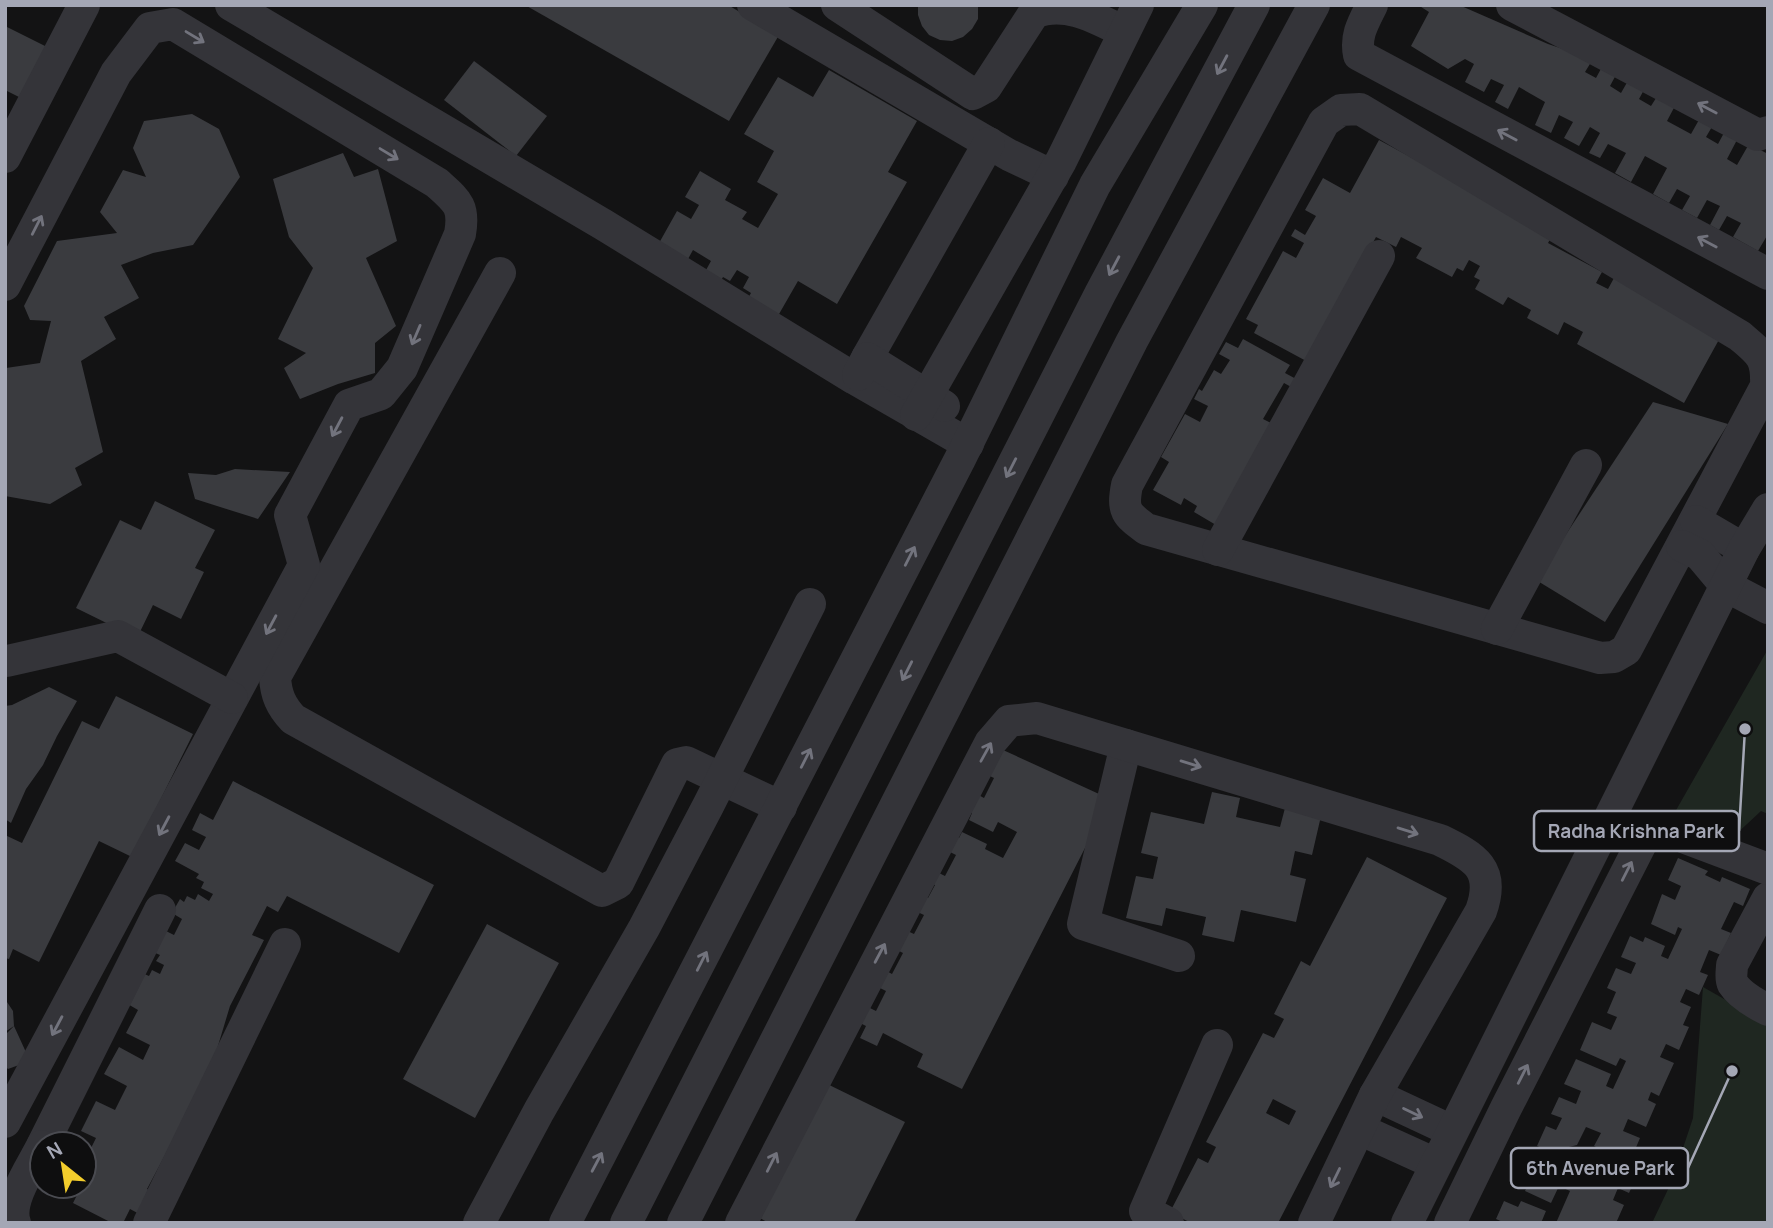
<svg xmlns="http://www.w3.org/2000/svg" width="1773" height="1228" font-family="Manrope,sans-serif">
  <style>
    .green { fill: #1f2721 }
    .building { fill: #3a3b3f; fill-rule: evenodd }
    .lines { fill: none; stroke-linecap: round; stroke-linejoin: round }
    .minor { stroke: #343439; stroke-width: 32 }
    .oneway { stroke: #72737d }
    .leader { fill: none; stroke: #a4a7b5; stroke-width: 2.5 }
    .callout-dot { fill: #a4a7b5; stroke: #0e0e0f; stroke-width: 2.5 }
    .callout { fill: #0e0e0f; stroke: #a4a7b5; stroke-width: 2.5 }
    .callout-label { font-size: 19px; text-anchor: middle; font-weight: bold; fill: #a4a7b5 }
  </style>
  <rect width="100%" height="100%" fill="#131314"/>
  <!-- green -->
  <g class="green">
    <polygon points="1768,649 1768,814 1761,811 1732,838 1675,812"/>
    <polygon points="1703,987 1768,1024 1768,1223 1652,1223 1672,1181 1693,1118"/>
  </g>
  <!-- building -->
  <g class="building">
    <polygon points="525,5 728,5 779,35 729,121"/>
    <polygon points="918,5 978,5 978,19 972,29 963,37 952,41 940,40 929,35 922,26 918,15"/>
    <polygon points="1418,5 1459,5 1548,44 1593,59 1585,72 1596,78 1603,65 1617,73 1610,86 1621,93 1629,79 1645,88 1639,99 1651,106 1658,95 1676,104 1667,121 1691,134 1700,118 1713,125 1706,137 1718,144 1725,131 1738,138 1727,159 1737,165 1749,144 1768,154 1768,234 1758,251 1733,237 1741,223 1727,216 1719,230 1710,225 1720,206 1707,200 1697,218 1682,210 1690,196 1677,189 1669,203 1653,194 1667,168 1645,156 1631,182 1615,173 1626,153 1608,144 1600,158 1589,153 1600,133 1590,127 1579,146 1564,138 1573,122 1559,115 1551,133 1535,125 1545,102 1519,87 1508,109 1495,102 1504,85 1491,79 1484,92 1465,82 1474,64 1465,59 1448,69 1411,46 1429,12"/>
    <polygon points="5,26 51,49 25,100 5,90"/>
    <polygon points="474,61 547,116 516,156 444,100"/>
    <polygon points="829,70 917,121 888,172 907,182 837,304 798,281 775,321 745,304 751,293 743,288 749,277 737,270 730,281 723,277 717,288 701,279 711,261 693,250 683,268 654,252 677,211 691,219 699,205 685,197 700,171 731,189 725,200 747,212 742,219 758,228 778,194 757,182 774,151 744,134 778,77 813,97"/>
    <polygon points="192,114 219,129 240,177 193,245 153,253 121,265 139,298 104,317 116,339 81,361 103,452 75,468 82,485 50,504 5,496 5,370 6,368 40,363 51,321 30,320 24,306 57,241 117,233 100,212 123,170 146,177 133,148 144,121"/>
    <polygon points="1379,140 1553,234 1548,243 1602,272 1596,283 1608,289 1614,278 1721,336 1684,403 1577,344 1583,332 1564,322 1558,335 1527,318 1531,310 1508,297 1503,305 1475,289 1480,280 1474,277 1480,266 1469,260 1463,271 1457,268 1452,277 1416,258 1422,248 1401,237 1396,247 1376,237 1308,362 1254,333 1258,325 1246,319 1283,251 1296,258 1304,243 1291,236 1295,229 1305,235 1316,216 1305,210 1323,178 1350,193"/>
    <polygon points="343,153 354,177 378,169 397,241 366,258 396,326 375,343 375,373 338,384 300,399 284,368 306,353 278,339 313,268 289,237 273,179"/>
    <polygon points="1243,339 1290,365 1285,373 1298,380 1293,388 1284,383 1263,419 1273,424 1216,525 1194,512 1197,506 1184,498 1181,505 1153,490 1169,462 1161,457 1185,414 1200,422 1208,406 1194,399 1199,389 1202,391 1214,370 1221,374 1230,360 1219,354 1226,342 1238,348"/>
    <polygon points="1653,402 1728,424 1605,622 1536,580"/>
    <polygon points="235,469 290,472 258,519 195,499 188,473 216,475"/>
    <polygon points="155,501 215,530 195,568 204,572 181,619 153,605 137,638 76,608 120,520 141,530"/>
    <polygon points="49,687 77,701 57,736 43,765 26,789 11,823 5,819 5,706 12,705"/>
    <polygon points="116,696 193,734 132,857 99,841 39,962 13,949 9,959 5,958 5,835 22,843 82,721 99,729"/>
    <polygon points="1003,750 1110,799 962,1089 917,1067 923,1054 883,1033 877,1046 860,1038 866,1026 854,1020 862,1004 876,1011 886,991 872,984 881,968 892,974 903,953 891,947 901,928 914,934 924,915 911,909 919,893 928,898 935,885 925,881 931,869 945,876 956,855 942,848 949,833 959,838 962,832 987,844 985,849 1003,858 1017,832 998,822 993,832 969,820 972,813 962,808 971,791 984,798 994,778 981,772"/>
    <polygon points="233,781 434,885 399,953 287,896 278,912 267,906 252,935 264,940 230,1006 211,1069 147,1189 155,1193 143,1216 130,1209 123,1223 112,1223 73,1203 79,1191 69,1186 84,1186 84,1150 89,1152 96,1138 81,1131 96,1101 115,1110 127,1086 104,1074 119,1047 143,1060 150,1045 126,1033 138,1010 126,1003 142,973 149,976 152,970 160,974 164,965 156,961 160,955 153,952 164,930 174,935 182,919 172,913 180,899 184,902 187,896 195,900 198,894 209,901 213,894 201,888 204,882 196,878 199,874 175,861 185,843 199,850 206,837 192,830 200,813 213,820"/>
    <polygon points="1212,792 1240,798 1236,817 1280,827 1285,808 1321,816 1312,855 1295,851 1290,875 1306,879 1296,922 1241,910 1234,942 1202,935 1206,917 1166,908 1162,926 1126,918 1136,876 1153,879 1158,857 1141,853 1151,812 1204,824"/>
    <path d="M 1367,857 L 1447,898 L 1278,1223 L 1191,1223 L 1170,1212 L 1198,1158 L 1208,1163 L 1216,1147 L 1206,1142 L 1263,1033 L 1274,1038 L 1284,1019 L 1274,1014 L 1301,961 L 1310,966 ZM 1273,1099 L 1296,1111 L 1289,1125 L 1266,1113 Z"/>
    <path d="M 1678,858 L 1708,871 L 1705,875 L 1720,882 L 1722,877 L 1750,889 L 1743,906 L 1734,902 L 1721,929 L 1731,933 L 1721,955 L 1709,950 L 1700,972 L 1708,975 L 1699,995 L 1686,989 L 1680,1002 L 1691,1007 L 1683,1025 L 1689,1027 L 1679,1050 L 1666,1044 L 1660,1057 L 1674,1063 L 1659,1096 L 1651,1092 L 1648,1100 L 1656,1104 L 1646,1127 L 1628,1119 L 1623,1131 L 1640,1138 L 1629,1164 L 1640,1169 L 1629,1193 L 1618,1188 L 1613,1200 L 1624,1205 L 1616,1223 L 1607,1221 L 1606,1223 L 1556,1223 L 1570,1191 L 1559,1186 L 1551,1203 L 1525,1191 L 1529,1182 L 1515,1176 L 1524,1157 L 1543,1165 L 1549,1151 L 1537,1146 L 1546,1126 L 1556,1130 L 1562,1118 L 1551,1114 L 1559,1097 L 1576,1104 L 1581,1091 L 1564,1084 L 1576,1059 L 1611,1074 L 1606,1086 L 1613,1089 L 1626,1061 L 1620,1058 L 1616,1066 L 1580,1050 L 1592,1022 L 1611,1030 L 1617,1017 L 1607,1013 L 1616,992 L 1607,988 L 1616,968 L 1631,974 L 1636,963 L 1621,957 L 1630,936 L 1643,942 L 1645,937 L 1665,946 L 1661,956 L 1668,959 L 1682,929 L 1678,927 L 1675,935 L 1651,924 L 1662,894 L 1675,900 L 1681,886 L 1668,880 ZM 1586,1127 L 1601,1133 L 1594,1146 L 1606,1152 L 1592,1180 L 1560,1166 L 1569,1147 L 1577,1145 Z"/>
    <polygon points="487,924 559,963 475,1118 403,1079"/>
    <polygon points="5,999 13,1011 14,1026 30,1061 8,1069 5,1066 5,1035 14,1026 5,1032"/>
    <polygon points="819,1080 905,1122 854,1223 769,1223 752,1214"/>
    <polygon points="1504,1201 1518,1207 1521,1201 1546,1211 1541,1223 1505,1223 1496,1219"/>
  </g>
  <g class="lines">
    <!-- minor -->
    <g class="minor">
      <polyline points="231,5 604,225 855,379 968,444"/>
      <polyline points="753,5 1009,155 1053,176"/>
      <path d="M 837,5 L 973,94 L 986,87 L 1034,13 C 1065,0 1096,18 1124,32"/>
      <path d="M 1372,5 C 1363,23 1355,36 1359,55 L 1768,274"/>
      <polyline points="1512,5 1758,135 1768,132"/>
      <path d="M 1360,109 L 1740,336 C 1761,354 1767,357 1766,386 L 1626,650 L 1614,657 L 1600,658 L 1146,529 C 1126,514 1122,511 1127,485 L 1324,122 L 1341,110 Z"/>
      <polyline points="5,157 84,5"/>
      <path d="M 500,273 L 275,677 C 276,695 281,706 293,719 L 602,891 L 618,883 L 677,764 L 686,762 L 781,807"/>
      <path d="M 5,285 L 116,73 L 150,28 L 173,24 L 437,183 C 457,201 465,206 460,234 L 402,368 L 381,394 L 349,405 L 290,515 L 304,565 L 5,1122"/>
      <polyline points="867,358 989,143"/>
      <polyline points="858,375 867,358 944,406"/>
      <polyline points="916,415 1061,161 1138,5"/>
      <polyline points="1696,521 1744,549"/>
      <polyline points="1682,546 1700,555 1726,586 1768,608"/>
      <polyline points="1218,550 1379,256"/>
      <polyline points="1497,629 1586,465"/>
      <polyline points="7,661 118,636 232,698"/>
      <polyline points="1126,745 1083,924 1179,956"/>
      <path d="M 1768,898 L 1732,965 C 1732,971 1730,978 1733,984 C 1740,995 1756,1004 1768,1010"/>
      <polyline points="1375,1095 1452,1131"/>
      <polyline points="1359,1129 1436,1164"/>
      <polyline points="43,1144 160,910"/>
      <path d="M 15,1223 C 7,1201 32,1166 42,1146"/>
      <polyline points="149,1223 285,944"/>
      <polyline points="479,1223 539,1111 644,928 708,806 810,604"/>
      <polyline points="565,1223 960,459 1095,185 1202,5"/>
      <polyline points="626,1223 1100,294 1254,5"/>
      <polyline points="683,1223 1132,341 1314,5"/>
      <path d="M 741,1223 L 990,743 L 1009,721 L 1037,718 L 1440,840 C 1475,857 1496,869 1481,911 L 1375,1095 L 1314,1223"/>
      <polyline points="1168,1223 1145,1211 1217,1045"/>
      <polyline points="1407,1223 1744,549 1768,509"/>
      <polyline points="1450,1223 1506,1108 1645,836 1654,829 1667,831 1768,869"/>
    </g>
  </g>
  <!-- one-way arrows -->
  <defs><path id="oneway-shaft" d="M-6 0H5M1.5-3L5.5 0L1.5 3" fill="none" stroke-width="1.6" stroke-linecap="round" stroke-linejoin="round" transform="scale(1.75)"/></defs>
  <g class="oneway">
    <use href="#oneway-shaft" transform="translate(195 37) rotate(31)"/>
    <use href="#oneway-shaft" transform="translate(1222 65) rotate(118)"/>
    <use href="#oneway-shaft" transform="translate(1707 108) rotate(-152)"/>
    <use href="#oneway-shaft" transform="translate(1507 135) rotate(-152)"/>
    <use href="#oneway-shaft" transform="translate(389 154) rotate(31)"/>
    <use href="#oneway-shaft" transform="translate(37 225) rotate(-63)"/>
    <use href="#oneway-shaft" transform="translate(1707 242) rotate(-152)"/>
    <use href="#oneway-shaft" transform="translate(1114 266) rotate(118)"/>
    <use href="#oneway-shaft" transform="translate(416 335) rotate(113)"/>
    <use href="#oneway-shaft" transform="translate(337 427) rotate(118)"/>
    <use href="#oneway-shaft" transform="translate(1011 468) rotate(117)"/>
    <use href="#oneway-shaft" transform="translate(910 556) rotate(-63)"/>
    <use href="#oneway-shaft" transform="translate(271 625) rotate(118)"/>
    <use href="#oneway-shaft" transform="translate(907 671) rotate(117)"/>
    <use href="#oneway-shaft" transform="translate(986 752) rotate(-61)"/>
    <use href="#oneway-shaft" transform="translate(806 758) rotate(-63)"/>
    <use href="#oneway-shaft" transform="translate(1191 764) rotate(17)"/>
    <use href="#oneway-shaft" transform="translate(164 826) rotate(118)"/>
    <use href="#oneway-shaft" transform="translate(1408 831) rotate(17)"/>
    <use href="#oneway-shaft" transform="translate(1627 871) rotate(-63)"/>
    <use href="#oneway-shaft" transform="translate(880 953) rotate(-62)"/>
    <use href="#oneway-shaft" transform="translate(702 961) rotate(-63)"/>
    <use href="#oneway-shaft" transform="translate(57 1026) rotate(118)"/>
    <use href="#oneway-shaft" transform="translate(1523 1074) rotate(-63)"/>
    <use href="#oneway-shaft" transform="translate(1413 1113) rotate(26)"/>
    <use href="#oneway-shaft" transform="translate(597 1162) rotate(-62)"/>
    <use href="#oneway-shaft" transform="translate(772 1162) rotate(-63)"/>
    <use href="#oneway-shaft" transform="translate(1335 1178) rotate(116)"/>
  </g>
  <!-- callouts -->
  <path class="leader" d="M1745 729L1739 831M1732 1071L1688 1168"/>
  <g class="callout-dot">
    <circle cx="1745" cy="729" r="7"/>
    <circle cx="1732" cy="1071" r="7"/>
  </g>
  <g class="callout">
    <rect x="1534" y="811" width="205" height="40" rx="7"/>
    <rect x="1511" y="1148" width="177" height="40" rx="7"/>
  </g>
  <g class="callout-label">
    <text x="1636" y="838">Radha Krishna Park</text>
    <text x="1600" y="1175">6th Avenue Park</text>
  </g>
  <!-- border -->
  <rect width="1773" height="1228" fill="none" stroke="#a4a7b5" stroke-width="14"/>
  <!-- north arrow -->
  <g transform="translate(63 1165) rotate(330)"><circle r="33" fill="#0e0e0f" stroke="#4a4b51" stroke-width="2"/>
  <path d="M0-5L12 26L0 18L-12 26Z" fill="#f3cd2c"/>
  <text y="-10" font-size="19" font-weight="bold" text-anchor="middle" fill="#a4a7b5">N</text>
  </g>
</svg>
